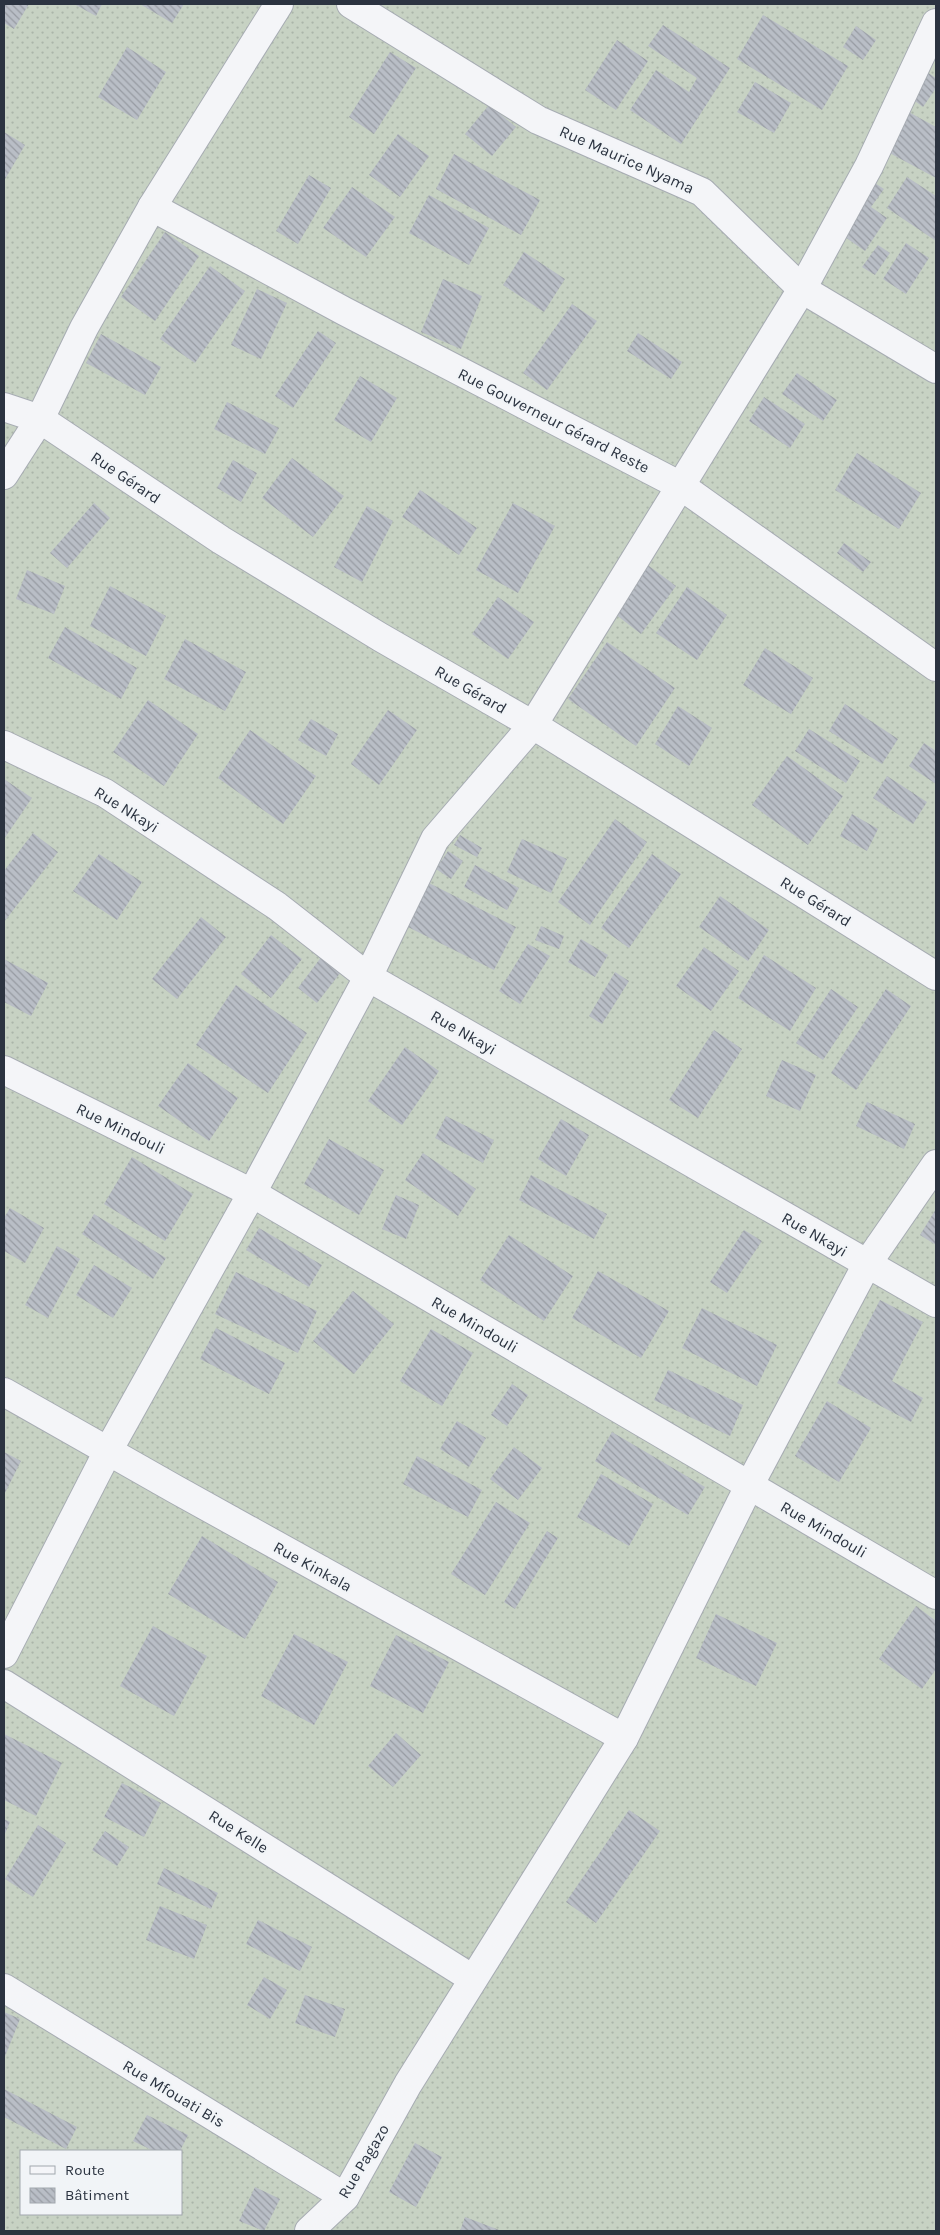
<svg xmlns="http://www.w3.org/2000/svg" width="940" height="2235" font-family="Karla,sans-serif">
  <style>
    .grass { fill: url(#grass-dots); fill-rule: evenodd }
    .building { fill: url(#building-back-hatch) }
    .lines { fill: none; stroke-linecap: round; stroke-linejoin: round }
    .street-casing { stroke: #a7acb3; stroke-width: 30 }
    .street { stroke: #f4f5f8; stroke-width: 28 }
    .labels { text-anchor: middle; stroke-width: 4.5; stroke-linejoin: round; paint-order: stroke }
    .street-label { font-size: 16px; fill: #2b3340; stroke: #f1f4f7 }
  </style>
  <defs>
    <pattern id="grass-dots" width="8" height="8" patternUnits="userSpaceOnUse" patternTransform="scale(1.25)"><rect width="8" height="8" fill="#c7d2c3"/><path d="M2 2h.1M6 6h.1" fill="none" stroke="#abb5a9" stroke-width="1.8" stroke-linecap="round"/></pattern>
    <pattern id="building-back-hatch" width="6" height="6" patternUnits="userSpaceOnUse" patternTransform="scale(1.25)"><rect width="6" height="6" fill="#b9bec6"/><path d="M-1 5l2 2M0 0l6 6M5-1l2 2" fill="none" stroke="#979ba2"/></pattern>
  </defs>
  <rect width="100%" height="100%" fill="#e2e5e9"/>
  <!-- grass -->
  <path class="grass" d="M 4,4 L 936,4 L 936,2231 L 4,2231 ZM 21,2151 L 181,2151 L 181,2214 L 21,2214 Z"/>
  <!-- building -->
  <g class="building">
    <polygon points="4,4 29,4 14,29 4,23"/>
    <polygon points="74,4 102,4 96,16"/>
    <polygon points="140,4 184,4 172,23"/>
    <polygon points="763,15 848,66 822,110 737,59"/>
    <polygon points="663,25 730,68 681,144 630,110 656,70 689,92 697,78 648,46"/>
    <polygon points="856,26 876,40 863,60 843,47"/>
    <polygon points="617,40 648,61 616,110 585,90"/>
    <polygon points="127,47 166,72 137,120 98,97"/>
    <polygon points="390,52 416,68 374,134 349,117"/>
    <polygon points="921,68 936,78 936,88 923,107 904,93"/>
    <polygon points="755,82 791,103 774,133 737,112"/>
    <polygon points="489,105 516,127 492,156 465,134"/>
    <polygon points="905,110 936,127 936,178 884,150"/>
    <polygon points="4,132 25,145 4,181"/>
    <polygon points="398,134 429,156 400,197 369,175"/>
    <polygon points="454,154 540,200 521,235 436,189"/>
    <polygon points="309,175 331,188 298,244 276,231"/>
    <polygon points="863,175 884,189 871,207 887,218 865,251 829,226"/>
    <polygon points="907,177 936,196 936,241 887,208"/>
    <polygon points="352,187 395,217 366,257 323,228"/>
    <polygon points="429,195 489,228 469,265 409,233"/>
    <polygon points="165,232 199,256 155,321 121,297"/>
    <polygon points="906,243 929,258 906,294 883,279"/>
    <polygon points="878,245 890,253 875,275 862,267"/>
    <polygon points="524,252 565,279 544,312 503,285"/>
    <polygon points="210,266 245,291 195,363 160,339"/>
    <polygon points="443,279 482,296 461,349 421,332"/>
    <polygon points="257,289 287,303 261,359 231,345"/>
    <polygon points="572,304 597,321 547,390 523,373"/>
    <polygon points="318,331 336,343 293,408 275,396"/>
    <polygon points="638,333 682,362 671,379 627,351"/>
    <polygon points="101,334 161,367 145,395 86,363"/>
    <polygon points="797,373 837,400 823,421 782,394"/>
    <polygon points="360,376 397,398 371,442 334,420"/>
    <polygon points="764,397 805,424 790,448 749,421"/>
    <polygon points="227,402 279,428 265,454 214,429"/>
    <polygon points="857,453 921,493 899,529 835,490"/>
    <polygon points="292,458 344,496 313,537 262,498"/>
    <polygon points="233,460 257,473 241,502 217,488"/>
    <polygon points="420,490 477,528 459,555 402,517"/>
    <polygon points="94,503 110,518 67,568 50,553"/>
    <polygon points="513,503 555,526 518,593 476,570"/>
    <polygon points="367,506 393,521 362,582 334,567"/>
    <polygon points="844,543 871,562 863,572 837,553"/>
    <polygon points="641,560 676,586 641,634 606,607"/>
    <polygon points="27,570 65,586 54,614 16,599"/>
    <polygon points="110,586 166,616 146,656 90,626"/>
    <polygon points="687,587 727,615 697,660 656,633"/>
    <polygon points="498,597 534,622 508,659 472,634"/>
    <polygon points="65,627 137,668 121,699 48,658"/>
    <polygon points="185,639 246,672 225,711 164,679"/>
    <polygon points="607,642 675,688 636,746 568,699"/>
    <polygon points="765,648 813,678 791,714 743,685"/>
    <polygon points="148,700 198,734 164,786 113,752"/>
    <polygon points="845,704 898,739 882,764 829,731"/>
    <polygon points="678,706 712,728 689,766 655,744"/>
    <polygon points="388,710 417,730 379,785 351,764"/>
    <polygon points="311,719 338,734 326,756 298,740"/>
    <polygon points="809,729 860,761 846,783 795,751"/>
    <polygon points="250,730 316,776 283,824 218,778"/>
    <polygon points="924,743 936,751 936,784 909,766"/>
    <polygon points="787,756 843,796 808,845 752,805"/>
    <polygon points="887,776 927,802 913,824 873,798"/>
    <polygon points="4,779 32,798 4,839"/>
    <polygon points="852,814 878,829 867,851 840,836"/>
    <polygon points="615,819 647,842 590,925 558,902"/>
    <polygon points="33,833 58,852 4,922 4,871"/>
    <polygon points="460,835 482,848 477,857 454,845"/>
    <polygon points="522,839 567,859 551,893 507,872"/>
    <polygon points="448,851 463,861 451,879 436,869"/>
    <polygon points="99,854 142,882 117,920 73,891"/>
    <polygon points="652,854 681,874 629,948 601,928"/>
    <polygon points="475,865 519,888 507,910 464,887"/>
    <polygon points="427,882 516,927 494,970 406,926"/>
    <polygon points="720,896 769,930 748,961 699,927"/>
    <polygon points="201,917 226,937 177,999 152,979"/>
    <polygon points="541,926 564,936 559,949 535,940"/>
    <polygon points="271,935 302,959 271,998 241,974"/>
    <polygon points="581,939 608,955 595,977 568,962"/>
    <polygon points="528,944 550,956 520,1004 499,991"/>
    <polygon points="704,947 739,971 711,1011 676,986"/>
    <polygon points="764,955 816,988 790,1031 738,998"/>
    <polygon points="322,956 341,972 317,1003 298,988"/>
    <polygon points="4,959 48,983 31,1016 4,1002"/>
    <polygon points="615,972 629,981 602,1024 589,1016"/>
    <polygon points="236,985 307,1033 268,1093 196,1045"/>
    <polygon points="831,989 858,1007 823,1060 796,1043"/>
    <polygon points="886,989 911,1006 856,1090 831,1073"/>
    <polygon points="714,1030 742,1049 698,1118 669,1100"/>
    <polygon points="405,1047 439,1071 402,1125 368,1101"/>
    <polygon points="782,1060 816,1075 800,1111 766,1096"/>
    <polygon points="188,1063 238,1098 209,1141 158,1106"/>
    <polygon points="867,1102 915,1124 904,1149 856,1126"/>
    <polygon points="446,1116 494,1140 483,1163 435,1138"/>
    <polygon points="561,1119 589,1135 566,1176 538,1159"/>
    <polygon points="329,1139 384,1170 359,1215 304,1184"/>
    <polygon points="423,1153 476,1189 458,1216 405,1180"/>
    <polygon points="132,1157 193,1194 165,1241 104,1204"/>
    <polygon points="531,1175 607,1214 594,1239 519,1200"/>
    <polygon points="396,1195 419,1205 406,1239 382,1229"/>
    <polygon points="10,1208 44,1228 25,1263 4,1251 4,1218"/>
    <polygon points="936,1209 936,1245 920,1235"/>
    <polygon points="94,1214 166,1258 153,1279 82,1234"/>
    <polygon points="259,1228 322,1265 309,1287 246,1250"/>
    <polygon points="744,1230 762,1241 727,1293 710,1282"/>
    <polygon points="509,1235 573,1276 544,1321 480,1280"/>
    <polygon points="57,1246 80,1259 48,1318 25,1305"/>
    <polygon points="94,1265 132,1288 113,1318 76,1295"/>
    <polygon points="598,1271 669,1311 641,1358 572,1318"/>
    <polygon points="236,1272 317,1311 298,1353 215,1314"/>
    <polygon points="353,1291 394,1324 354,1374 313,1341"/>
    <polygon points="880,1300 923,1322 892,1381 923,1398 911,1422 837,1383"/>
    <polygon points="702,1308 777,1345 757,1386 682,1348"/>
    <polygon points="216,1328 285,1363 269,1394 200,1359"/>
    <polygon points="431,1329 473,1353 442,1406 400,1381"/>
    <polygon points="668,1370 743,1405 730,1436 654,1400"/>
    <polygon points="512,1384 528,1395 507,1426 491,1415"/>
    <polygon points="827,1401 871,1428 839,1482 795,1456"/>
    <polygon points="457,1421 486,1438 469,1467 440,1449"/>
    <polygon points="612,1432 705,1487 688,1515 595,1461"/>
    <polygon points="514,1447 542,1468 518,1500 490,1479"/>
    <polygon points="4,1452 21,1461 4,1495"/>
    <polygon points="417,1456 482,1490 468,1517 403,1484"/>
    <polygon points="601,1474 653,1504 629,1546 577,1517"/>
    <polygon points="496,1502 530,1523 485,1595 451,1574"/>
    <polygon points="547,1531 558,1538 515,1609 504,1602"/>
    <polygon points="202,1536 278,1582 245,1639 168,1594"/>
    <polygon points="916,1606 936,1621 936,1669 922,1689 879,1659"/>
    <polygon points="716,1614 777,1643 756,1686 696,1658"/>
    <polygon points="153,1626 207,1656 174,1716 120,1686"/>
    <polygon points="294,1634 348,1662 314,1725 261,1696"/>
    <polygon points="396,1635 449,1662 423,1713 370,1686"/>
    <polygon points="396,1733 421,1755 393,1787 368,1766"/>
    <polygon points="4,1734 62,1763 36,1816 4,1800"/>
    <polygon points="122,1783 161,1803 144,1837 104,1817"/>
    <polygon points="629,1810 660,1831 596,1923 566,1902"/>
    <polygon points="4,1819 10,1822 4,1836"/>
    <polygon points="38,1825 66,1843 33,1897 5,1879"/>
    <polygon points="105,1831 129,1847 117,1866 92,1850"/>
    <polygon points="164,1868 218,1893 211,1909 157,1884"/>
    <polygon points="160,1906 207,1925 194,1959 146,1940"/>
    <polygon points="258,1920 312,1947 300,1971 246,1944"/>
    <polygon points="264,1977 287,1990 270,2019 247,2005"/>
    <polygon points="305,1995 345,2009 335,2037 295,2023"/>
    <polygon points="4,2012 20,2019 4,2059"/>
    <polygon points="4,2089 77,2127 66,2149 4,2117"/>
    <polygon points="147,2115 188,2135 180,2151 154,2151 133,2141"/>
    <polygon points="415,2143 442,2157 416,2207 389,2192"/>
    <polygon points="255,2187 280,2199 264,2231 239,2221"/>
    <polygon points="465,2217 502,2231 460,2231"/>
  </g>
  <g class="lines">
    <!-- street casing -->
    <g class="street-casing">
      <g id="street">
        <polyline points="351,4 538,120 702,192 802,289 936,369"/>
        <polyline points="152,207 344,311 681,486 936,667"/>
        <polyline points="4,407 40,419 221,540 380,637 533,725 936,976"/>
        <polyline points="4,475 40,419 84,328 152,207 279,4"/>
        <polyline points="4,745 105,793 277,906 368,977 936,1303"/>
        <polyline points="4,1070 252,1193 936,1595"/>
        <polyline points="4,1392 175,1489 624,1738"/>
        <polyline points="4,1654 108,1451 252,1193 368,977 435,839 533,725 802,289 869,166 936,23"/>
        <polyline points="4,1684 473,1979"/>
        <polyline points="4,1988 345,2197"/>
        <polyline points="309,2231 345,2197 408,2084 624,1738 749,1486 867,1264 936,1164"/>
      </g>
    </g>
    <!-- street -->
    <use href="#street" class="street"/>
  </g>
  <g class="labels">
    <!-- street labels -->
    <g class="street-label">
      <text transform="translate(627 159) rotate(24)" y="6">Rue Maurice Nyama</text>
      <text transform="translate(554 420) rotate(27)" y="6">Rue Gouverneur Gérard Reste</text>
      <text transform="translate(126 477) rotate(34)" y="6">Rue Gérard</text>
      <text transform="translate(471 689) rotate(30)" y="6">Rue Gérard</text>
      <text transform="translate(127 809) rotate(32)" y="6">Rue Nkayi</text>
      <text transform="translate(816 901) rotate(32)" y="6">Rue Gérard</text>
      <text transform="translate(464 1032) rotate(30)" y="6">Rue Nkayi</text>
      <text transform="translate(121 1128) rotate(26)" y="6">Rue Mindouli</text>
      <text transform="translate(815 1234) rotate(30)" y="6">Rue Nkayi</text>
      <text transform="translate(475 1324) rotate(30)" y="6">Rue Mindouli</text>
      <text transform="translate(824 1529) rotate(30)" y="6">Rue Mindouli</text>
      <text transform="translate(313 1566) rotate(29)" y="6">Rue Kinkala</text>
      <text transform="translate(239 1831) rotate(32)" y="6">Rue Kelle</text>
      <text transform="translate(174 2093) rotate(31)" y="6">Rue Mfouati Bis</text>
      <text transform="translate(363 2161) rotate(-59)" y="6">Rue Pagazo</text>
    </g>
  </g>
  <!-- border -->
  <rect width="940" height="2235" fill="none" stroke="#2b3340" stroke-width="10"/>
  <!-- legend -->
  <rect x="20" y="2150" width="162" height="65" fill="#f1f4f7" stroke="#a2a7ae"/>
  <rect x="30" y="2166" width="25" height="8" fill="#f4f5f8" stroke="#a2a7ae"/>
  <text x="65" y="2175" font-size="15" fill="#2b3340">Route</text>
  <rect x="30" y="2188" width="25" height="15" fill="url(#building-back-hatch)" stroke="#a2a7ae"/>
  <text x="65" y="2200" font-size="15" fill="#2b3340">Bâtiment</text>
</svg>
